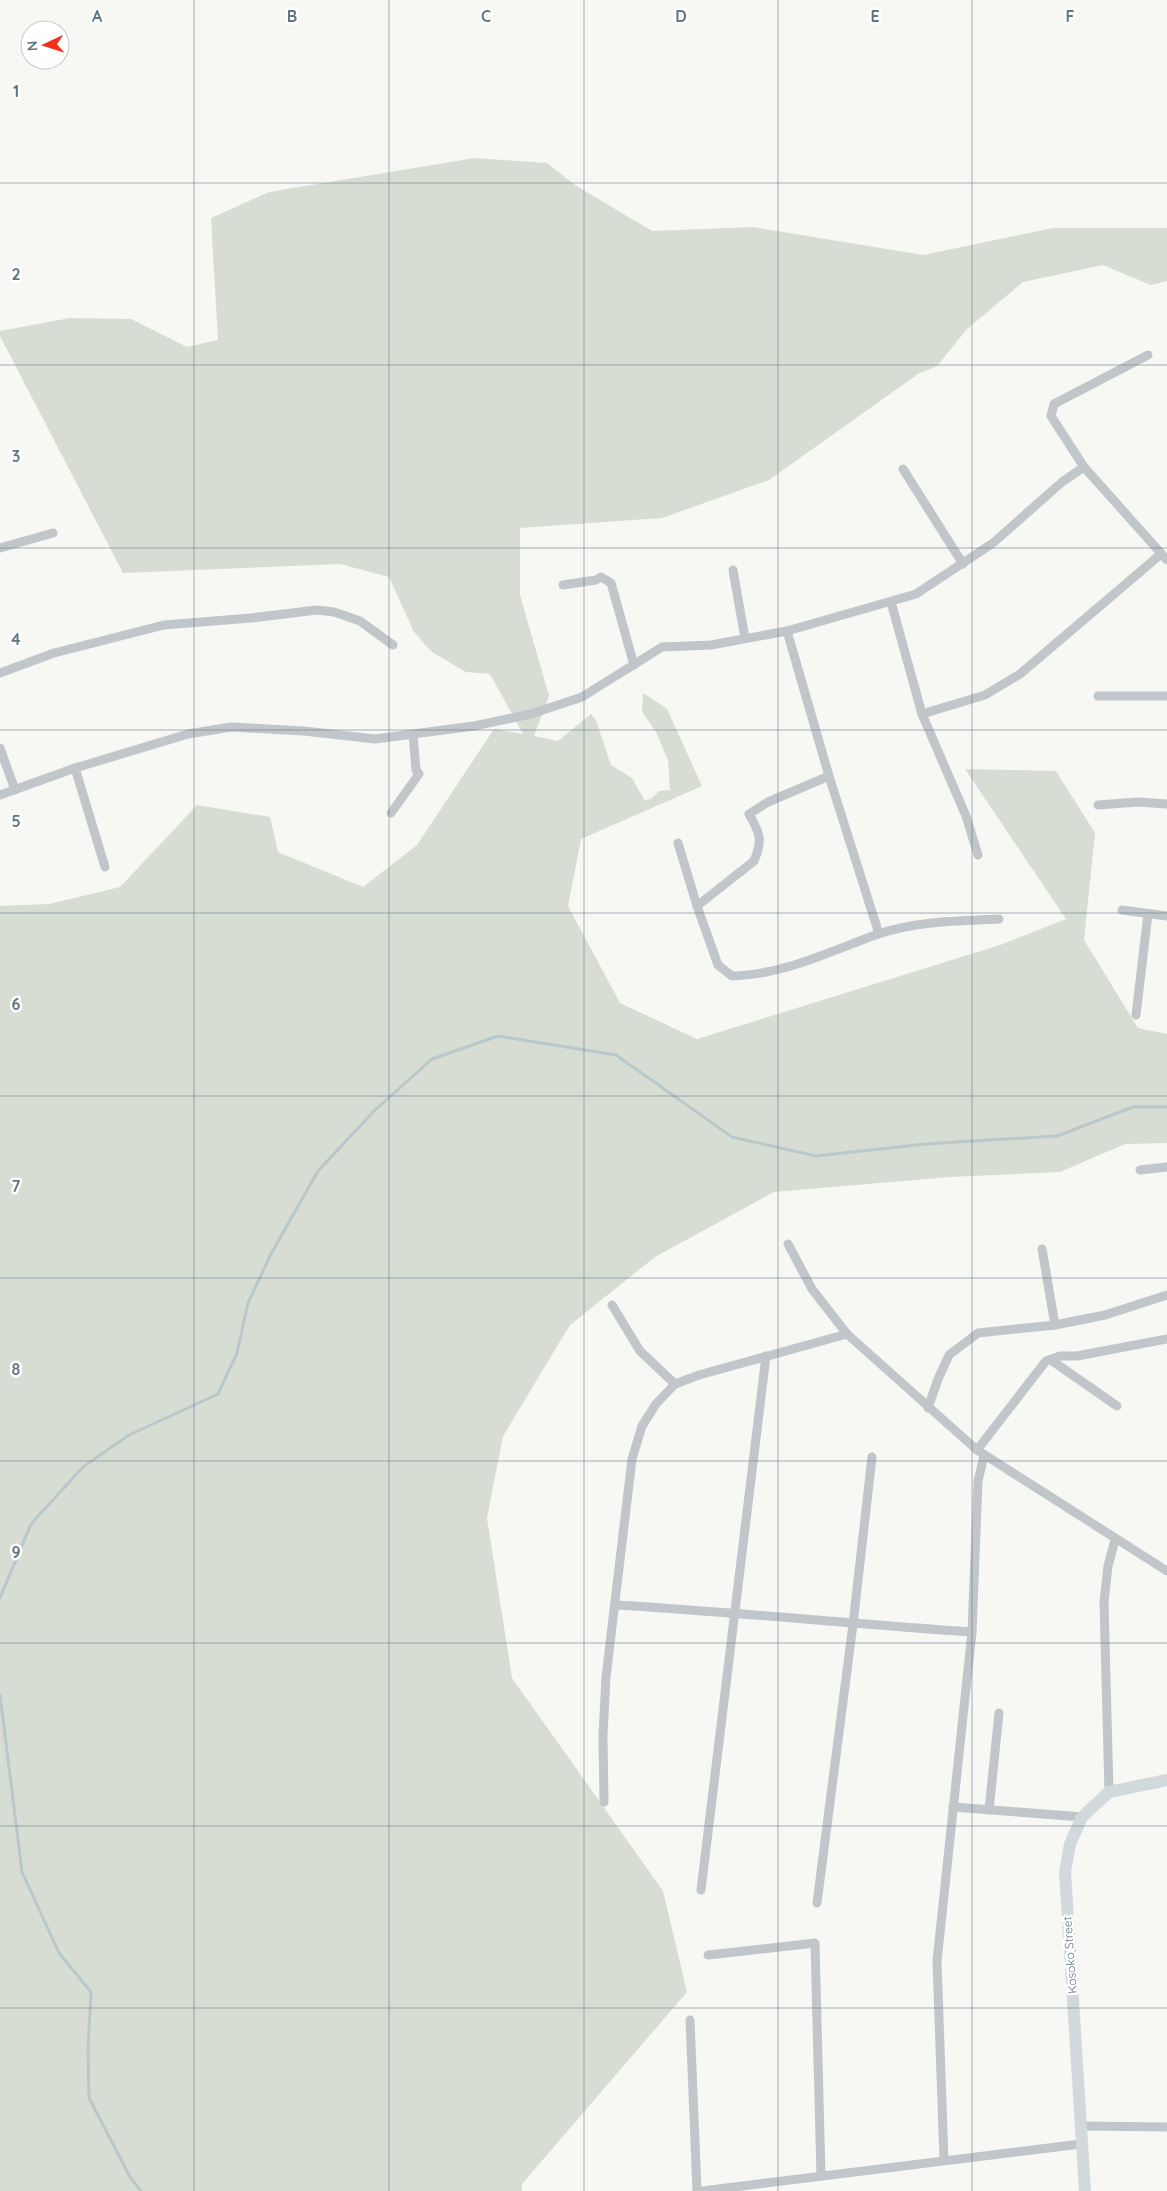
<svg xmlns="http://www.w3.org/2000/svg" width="1167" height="2191" font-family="Quicksand,sans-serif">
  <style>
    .green { fill: #d8ddd3 }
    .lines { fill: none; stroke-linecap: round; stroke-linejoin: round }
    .stream { stroke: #b8c8cb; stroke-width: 3 }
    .street { stroke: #c0c6c9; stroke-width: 9 }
    .secondary { stroke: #d2d9dc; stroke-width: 12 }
    .grid { fill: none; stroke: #607782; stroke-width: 1; stroke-opacity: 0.55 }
    .labels { text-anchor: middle; stroke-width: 5; stroke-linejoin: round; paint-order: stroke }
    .street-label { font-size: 12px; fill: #607782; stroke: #fff }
    .grid-label { font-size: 16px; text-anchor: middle; font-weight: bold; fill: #607782; stroke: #fff; stroke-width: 5; stroke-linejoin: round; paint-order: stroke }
  </style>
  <rect width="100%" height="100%" fill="#f7f7f4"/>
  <!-- green -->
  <polygon class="green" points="475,158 547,163 575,185 652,231 753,227 923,255 1053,228 1167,228 1167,281 1151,285 1103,265 1023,282 967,329 937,366 918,374 769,480 662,518 520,528 520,595 549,696 534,736 558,741 591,714 596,720 611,765 632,778 645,801 652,798 659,791 670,790 668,760 656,732 642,712 643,693 667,709 702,786 581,839 568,906 620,1003 697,1039 1000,945 1066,919 965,769 1056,771 1095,833 1084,940 1138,1028 1167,1034 1167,1143 1125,1144 1060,1172 950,1177 774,1192 655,1257 570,1325 503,1436 487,1518 512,1678 663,1891 687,1992 522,2184 522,2191 0,2191 0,906 49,904 120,887 197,805 270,817 278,852 363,887 417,845 494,729 523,734 490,674 466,672 432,652 414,632 389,577 340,564 123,573 0,336 0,331 70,318 131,319 187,347 218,340 211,218 269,192"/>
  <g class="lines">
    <!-- stream -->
    <g class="stream">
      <polyline points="0,1598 31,1524 83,1467 129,1435 218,1394 237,1353 248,1303 272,1252 318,1171 374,1111 432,1059 498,1036 616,1055 732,1137 816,1156 925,1144 1057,1136 1133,1107 1167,1107"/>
      <polyline points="0,1695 22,1872 59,1953 91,1992 88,2048 89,2098 130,2177 141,2191"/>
    </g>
    <!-- street -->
    <g class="street">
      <polyline points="1084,467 1051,416 1054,404 1148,355"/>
      <polyline points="903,469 963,564"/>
      <polyline points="0,548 53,533"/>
      <polyline points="733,570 745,638"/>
      <polyline points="563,585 596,580 601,577 611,583 634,665"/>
      <polyline points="891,602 922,714 966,816 978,855"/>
      <polyline points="787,631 829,776 879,934"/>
      <polyline points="0,673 54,653 164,625 251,618 317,610 334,612 360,621 393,645"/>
      <polyline points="1098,696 1167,696"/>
      <polyline points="922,714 985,695 1020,674 1161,554"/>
      <polyline points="0,748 15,790"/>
      <polyline points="75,768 105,867"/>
      <polyline points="0,795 75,768 188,734 231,727 304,731 375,739 474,726 531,714 582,697 662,647 711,645 787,631 916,594 993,543 1062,482 1084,467 1167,560"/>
      <polyline points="1098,805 1138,802 1167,804"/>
      <polyline points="391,813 419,774 416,770 413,734"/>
      <path d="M 678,843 L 697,906 L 718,965 L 732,976 C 783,975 831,951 878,934 C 917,921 958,921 999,919"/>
      <path d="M 697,906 L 754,861 C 763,840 760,833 749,814 L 768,802 L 829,776"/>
      <polyline points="1122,910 1167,916"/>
      <polyline points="1136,1015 1148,914"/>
      <polyline points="1140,1170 1167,1167"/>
      <polyline points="788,1244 812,1289 847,1334 977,1450 1167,1571"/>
      <polyline points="1042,1249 1055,1325"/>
      <polyline points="612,1305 640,1351 675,1384"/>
      <polyline points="1051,1360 1117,1406"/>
      <polyline points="928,1408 938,1379 949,1355 978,1333 1055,1325 1105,1315 1167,1295"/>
      <polyline points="977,1450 1046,1361 1060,1356 1077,1356 1167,1339"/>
      <path d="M 616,1605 C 735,1612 853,1624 972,1632"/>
      <polyline points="1109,1792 1104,1602 1108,1566 1115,1540"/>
      <polyline points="604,1802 603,1735 606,1677 632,1459 642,1426 656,1404 675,1384 699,1375 847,1334"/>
      <polyline points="953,1807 1082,1817"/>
      <polyline points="989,1810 999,1713"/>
      <polyline points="701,1890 766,1356"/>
      <polyline points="817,1903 853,1624 872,1457"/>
      <polyline points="708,1955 815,1943 821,2176"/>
      <polyline points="690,2020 697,2191"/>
      <polyline points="1080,2126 1167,2127"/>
      <polyline points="944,2160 937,1961 972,1632 978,1481 984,1456"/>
      <polyline points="702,2191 1081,2144"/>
    </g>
    <!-- secondary -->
    <polyline class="secondary" points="1085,2191 1065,1872 1070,1844 1082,1817 1109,1792 1167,1780"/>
  </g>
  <!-- grid -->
  <path class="grid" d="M 194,0 L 194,2191M 389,0 L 389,2191M 584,0 L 584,2191M 778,0 L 778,2191M 972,0 L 972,2191M 0,183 L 1167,183M 0,365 L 1167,365M 0,548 L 1167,548M 0,730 L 1167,730M 0,913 L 1167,913M 0,1096 L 1167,1096M 0,1278 L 1167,1278M 0,1461 L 1167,1461M 0,1643 L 1167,1643M 0,1826 L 1167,1826M 0,2008 L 1167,2008"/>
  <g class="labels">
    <!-- street labels -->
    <g class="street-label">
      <text transform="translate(1070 1955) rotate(-94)" y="4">Kosoko Street</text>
    </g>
  </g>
  <g class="grid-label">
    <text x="97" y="22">A</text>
    <text x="292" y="22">B</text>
    <text x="486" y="22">C</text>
    <text x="681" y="22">D</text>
    <text x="875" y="22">E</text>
    <text x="1070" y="22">F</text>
    <text x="16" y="97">1</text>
    <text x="16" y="280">2</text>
    <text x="16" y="462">3</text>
    <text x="16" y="645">4</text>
    <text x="16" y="827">5</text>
    <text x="16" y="1010">6</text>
    <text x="16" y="1192">7</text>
    <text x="16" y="1375">8</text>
    <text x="16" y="1558">9</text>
  </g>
  <!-- north arrow -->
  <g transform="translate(45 45) rotate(266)"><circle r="24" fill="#ffffff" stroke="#bfc9cd"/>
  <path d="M0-4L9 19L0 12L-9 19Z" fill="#f22f19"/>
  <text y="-8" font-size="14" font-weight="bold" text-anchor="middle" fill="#607782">N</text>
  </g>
</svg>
